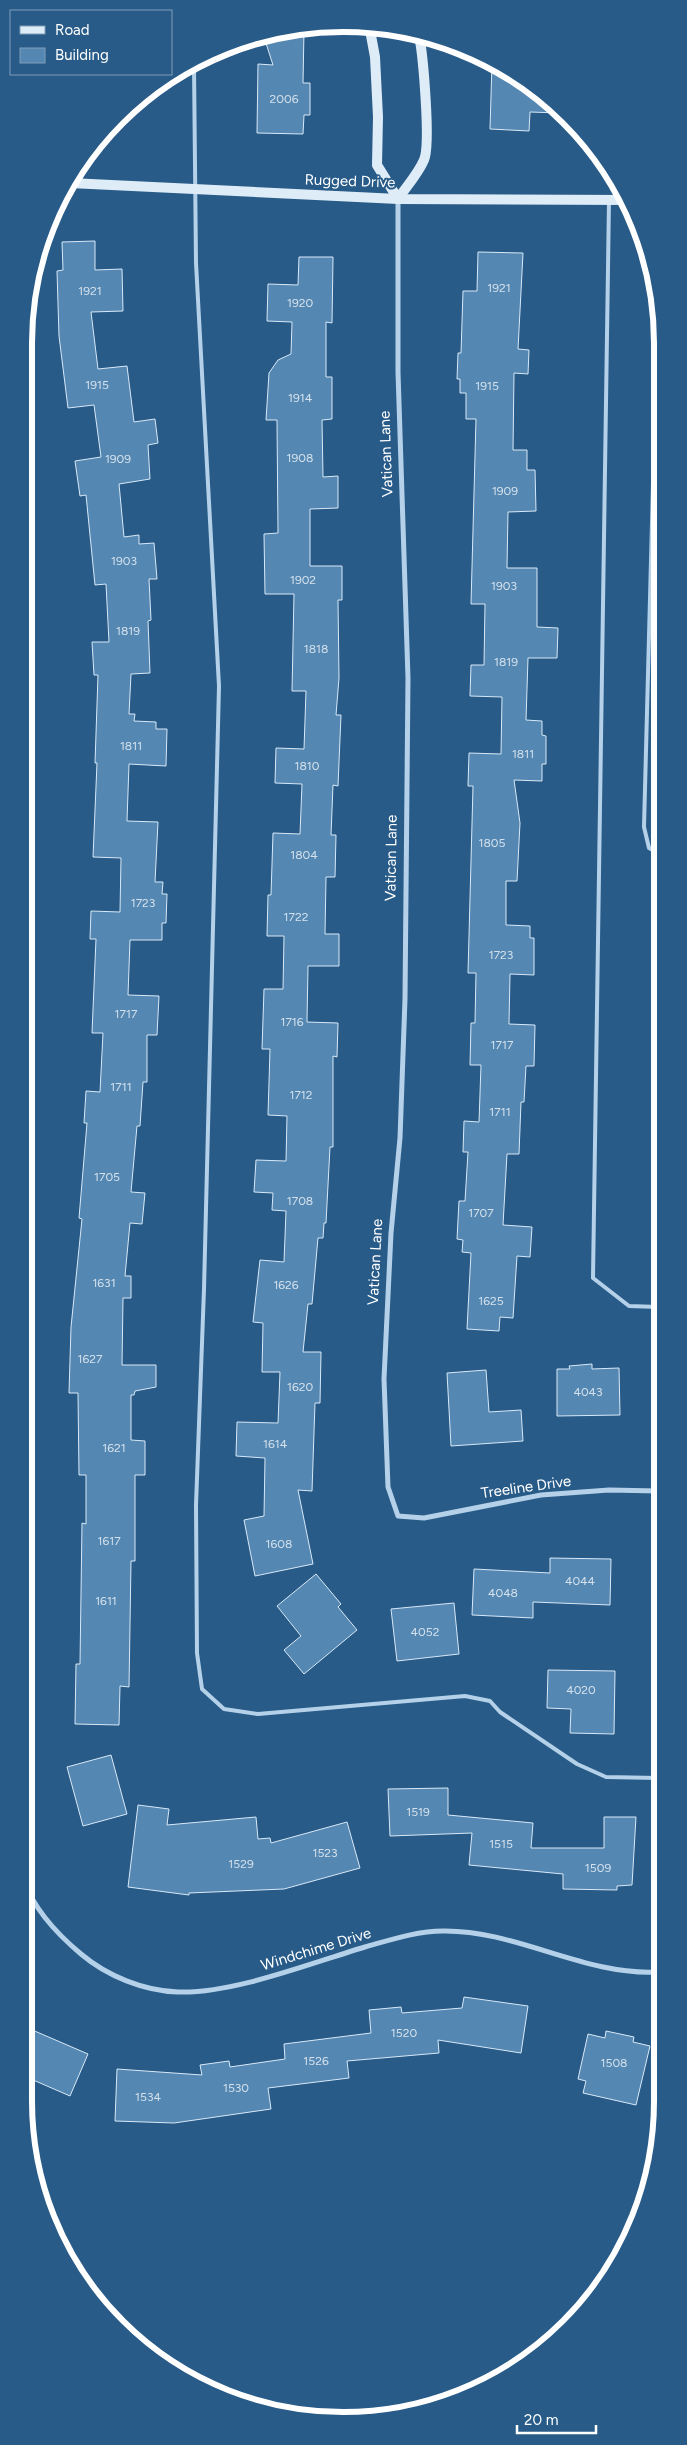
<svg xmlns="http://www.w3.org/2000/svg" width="687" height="2445" font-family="Figtree,sans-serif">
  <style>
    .building { fill: #5487b2; stroke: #d8e9f7 }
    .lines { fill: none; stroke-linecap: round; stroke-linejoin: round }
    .lane { stroke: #b4d1e9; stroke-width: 4 }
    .street { stroke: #b4d1e9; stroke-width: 5 }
    .secondary { stroke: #deecf8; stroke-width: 10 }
    .labels { text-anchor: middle; stroke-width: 4; stroke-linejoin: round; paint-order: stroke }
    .number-label { font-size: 12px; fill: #d4e1ec }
    .street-label { font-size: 15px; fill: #fff; stroke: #285b88 }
    .rim { fill: none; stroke: #fff; stroke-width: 6 }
  </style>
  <rect width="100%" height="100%" fill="#285b88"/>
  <!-- building -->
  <g class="building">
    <polygon points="281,30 304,30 303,83 310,83 310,115 304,115 303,134 257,133 258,64 273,65 264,37"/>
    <polygon points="492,62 503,66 560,113 530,112 529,131 490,129"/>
    <polygon points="95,241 95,270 122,269 123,311 91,312 98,369 127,366 134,422 155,419 158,443 148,445 150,479 119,484 124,537 139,535 139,544 154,543 157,579 149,579 151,620 148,621 150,673 131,674 129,714 135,714 134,721 156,722 156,729 167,729 166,766 129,764 127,821 158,822 155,882 163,882 162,894 167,894 166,923 162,923 162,940 130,940 128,995 159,996 157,1035 147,1035 147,1082 143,1082 140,1126 137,1126 131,1192 145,1193 142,1224 130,1223 125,1276 131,1276 131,1298 123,1298 122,1365 156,1365 156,1387 135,1391 134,1395 131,1395 131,1440 145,1441 145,1475 135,1475 135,1561 131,1561 129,1687 120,1686 119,1725 75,1724 76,1664 80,1664 82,1523 86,1524 86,1475 79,1475 78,1393 69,1393 71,1327 82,1219 79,1218 87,1123 84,1123 86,1091 100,1092 103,1033 92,1033 96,939 90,939 91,911 120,912 121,858 93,857 97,763 95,763 98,675 94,675 92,642 109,642 106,584 95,585 86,495 80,496 75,461 101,457 94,405 68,408 59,336 57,271 63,270 62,242"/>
    <polygon points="478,252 523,253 518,349 529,350 528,374 514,373 513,450 527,450 527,470 535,470 536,511 508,512 507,568 537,568 537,627 558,628 557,658 528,658 526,720 542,721 542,735 546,736 546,764 542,764 542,781 514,780 520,823 517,881 506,881 506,925 530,926 530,938 534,938 534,975 510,974 509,1024 535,1025 534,1066 526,1066 524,1102 521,1102 519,1154 507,1154 503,1225 532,1227 530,1257 517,1256 513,1318 500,1317 499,1331 467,1329 471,1253 462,1252 463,1240 457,1239 459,1201 465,1201 468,1152 463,1152 464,1121 479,1122 481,1065 470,1065 471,1023 475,1023 476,973 468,973 473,786 468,786 469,753 501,754 502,697 470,696 471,665 484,665 485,604 471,604 476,419 466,419 466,393 460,393 460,379 457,379 458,353 461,353 463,291 477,291"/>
    <polygon points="299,257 333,257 332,323 326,322 326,377 332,377 332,419 322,420 323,477 338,476 338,508 310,509 310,566 342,566 342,600 338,600 339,678 336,715 341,715 338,786 333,785 331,835 336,835 335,877 326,877 325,934 339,934 339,966 308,966 307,1022 338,1023 337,1057 333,1056 333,1147 330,1147 326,1223 324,1223 323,1238 318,1238 312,1304 308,1304 303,1352 321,1352 320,1403 315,1403 312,1491 298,1490 313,1564 255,1576 244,1520 264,1516 265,1458 236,1456 237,1422 278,1423 280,1372 262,1372 263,1323 253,1322 260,1260 284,1262 286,1211 272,1210 273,1193 254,1192 256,1160 286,1161 287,1116 268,1115 270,1049 262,1049 264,989 283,989 284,936 267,936 268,895 271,895 273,833 300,834 302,784 275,783 276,748 304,749 306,691 292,691 294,594 265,594 264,534 278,533 277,420 266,420 269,373 278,360 291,354 292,322 267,321 268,284 298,285"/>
    <polygon points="592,1364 592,1369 619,1368 620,1415 557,1416 557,1369 570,1369 569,1366"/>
    <polygon points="486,1370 489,1412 521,1410 523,1441 451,1446 447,1373"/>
    <polygon points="550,1558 611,1559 610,1605 533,1602 533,1618 472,1615 474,1569 550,1573"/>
    <polygon points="316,1574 341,1604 338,1607 357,1630 304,1674 284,1650 301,1636 277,1606"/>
    <polygon points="454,1603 459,1654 397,1661 391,1609"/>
    <polygon points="548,1670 615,1671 614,1734 570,1733 571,1709 547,1708"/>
    <polygon points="111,1755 127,1814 83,1826 67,1767"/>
    <polygon points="448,1788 448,1815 533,1823 531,1848 604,1848 604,1817 636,1817 632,1885 617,1886 617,1890 563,1889 563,1874 469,1865 472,1833 390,1836 388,1789"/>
    <polygon points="138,1805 169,1809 167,1825 256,1817 258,1839 270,1838 271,1843 347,1822 360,1868 284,1889 189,1893 189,1895 128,1887"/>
    <polygon points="464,1997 528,2006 521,2053 438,2040 439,2053 347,2061 349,2078 268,2088 271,2109 174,2123 115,2121 117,2069 202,2075 200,2065 229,2061 230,2067 285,2059 284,2044 371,2033 369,2010 401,2007 402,2013 462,2008"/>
    <polygon points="30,2029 88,2054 70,2096 24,2076 24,2043"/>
    <polygon points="606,2031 634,2037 633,2042 650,2046 636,2105 583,2093 586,2081 578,2079 588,2034 605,2038"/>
  </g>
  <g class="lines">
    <!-- lane -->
    <g class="lane">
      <polyline points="194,66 196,263 219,686 204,1289 196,1505 197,1653 202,1689 224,1709 258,1714 465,1696 490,1701 500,1712 577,1764 606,1777 658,1778"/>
      <polyline points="620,199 620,187"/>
      <polyline points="609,201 593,1278 629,1306 659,1307"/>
      <polyline points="658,293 644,827 649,848 660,854"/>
      <polyline points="653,1491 655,1307"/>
    </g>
    <!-- street -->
    <g class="street">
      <polyline points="398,199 398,372 408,678 405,999 400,1138 391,1233 384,1379 388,1487 398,1516 424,1518 541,1495 609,1490 658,1491"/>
      <polyline points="28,760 28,695"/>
      <path d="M 24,1881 C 35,1911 57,1934 81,1954 C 107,1976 144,1991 178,1992 C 233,1994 311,1963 365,1947 C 390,1940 417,1931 443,1931 C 517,1930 584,1976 658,1972"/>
    </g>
    <!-- secondary -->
    <g class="secondary">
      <path d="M 370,30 L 375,57 L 378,117 L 377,165 L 398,199 C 406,187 418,174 424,160 C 431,144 423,55 419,35"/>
      <polyline points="70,183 398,199 629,200"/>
    </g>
  </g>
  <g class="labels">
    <!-- number labels -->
    <g class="number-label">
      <text x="284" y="103">2006</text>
      <text x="499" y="292">1921</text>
      <text x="90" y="295">1921</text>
      <text x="300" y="307">1920</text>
      <text x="97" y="389">1915</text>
      <text x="487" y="390">1915</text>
      <text x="300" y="402">1914</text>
      <text x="300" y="462">1908</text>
      <text x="118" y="463">1909</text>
      <text x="505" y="495">1909</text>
      <text x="124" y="565">1903</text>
      <text x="303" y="584">1902</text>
      <text x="504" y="590">1903</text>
      <text x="128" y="635">1819</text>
      <text x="316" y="653">1818</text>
      <text x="506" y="666">1819</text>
      <text x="131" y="750">1811</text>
      <text x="523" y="758">1811</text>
      <text x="307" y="770">1810</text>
      <text x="492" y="847">1805</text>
      <text x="304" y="859">1804</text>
      <text x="143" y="907">1723</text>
      <text x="296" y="921">1722</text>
      <text x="501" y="959">1723</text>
      <text x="126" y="1018">1717</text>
      <text x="292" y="1026">1716</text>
      <text x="502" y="1049">1717</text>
      <text x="121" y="1091">1711</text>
      <text x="301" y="1099">1712</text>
      <text x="500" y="1116">1711</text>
      <text x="107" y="1181">1705</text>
      <text x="300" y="1205">1708</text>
      <text x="481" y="1217">1707</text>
      <text x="104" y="1287">1631</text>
      <text x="286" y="1289">1626</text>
      <text x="491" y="1305">1625</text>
      <text x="90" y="1363">1627</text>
      <text x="300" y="1391">1620</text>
      <text x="588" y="1396">4043</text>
      <text x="275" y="1448">1614</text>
      <text x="114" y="1452">1621</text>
      <text x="109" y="1545">1617</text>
      <text x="279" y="1548">1608</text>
      <text x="580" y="1585">4044</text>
      <text x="503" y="1597">4048</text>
      <text x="106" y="1605">1611</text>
      <text x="425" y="1636">4052</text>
      <text x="581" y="1694">4020</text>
      <text x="418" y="1816">1519</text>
      <text x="501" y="1848">1515</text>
      <text x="325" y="1857">1523</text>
      <text x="241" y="1868">1529</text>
      <text x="598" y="1872">1509</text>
      <text x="404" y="2037">1520</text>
      <text x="316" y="2065">1526</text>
      <text x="614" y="2067">1508</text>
      <text x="236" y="2092">1530</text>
      <text x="148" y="2101">1534</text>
    </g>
    <!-- street labels -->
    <g class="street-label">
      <text transform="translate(350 181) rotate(2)" y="5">Rugged Drive</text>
      <text transform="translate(386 454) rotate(-92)" y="5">Vatican Lane</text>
      <text transform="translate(391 858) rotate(-89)" y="5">Vatican Lane</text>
      <text transform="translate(375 1262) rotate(-87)" y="5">Vatican Lane</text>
      <text transform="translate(526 1487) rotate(-8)" y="5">Treeline Drive</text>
      <text transform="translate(316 1949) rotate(-17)" y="5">Windchime Drive</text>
    </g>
  </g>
  <!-- crop -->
  <path d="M0 0H687V2445H0ZM343 32H343A311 311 0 0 1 654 343V2101A311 311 0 0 1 343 2412H343A311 311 0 0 1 32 2101V343A311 311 0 0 1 343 32Z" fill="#285b88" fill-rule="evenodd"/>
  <path class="rim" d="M343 32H343A311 311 0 0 1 654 343V2101A311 311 0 0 1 343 2412H343A311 311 0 0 1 32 2101V343A311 311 0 0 1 343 32Z"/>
  <!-- legend -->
  <rect x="10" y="10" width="162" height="65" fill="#285b88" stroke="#7e9db8"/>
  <rect x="20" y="26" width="25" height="8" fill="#deecf8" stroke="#7e9db8"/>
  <text x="55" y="35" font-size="15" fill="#ffffff">Road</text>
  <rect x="20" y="48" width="25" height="15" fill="#5487b2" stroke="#7e9db8"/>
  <text x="55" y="60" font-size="15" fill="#ffffff">Building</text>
  <!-- scale -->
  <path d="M517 2425v8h79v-8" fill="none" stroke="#ffffff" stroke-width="2.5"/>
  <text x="524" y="2425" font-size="15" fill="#ffffff" stroke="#285b88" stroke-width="4" paint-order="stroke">20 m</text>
</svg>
